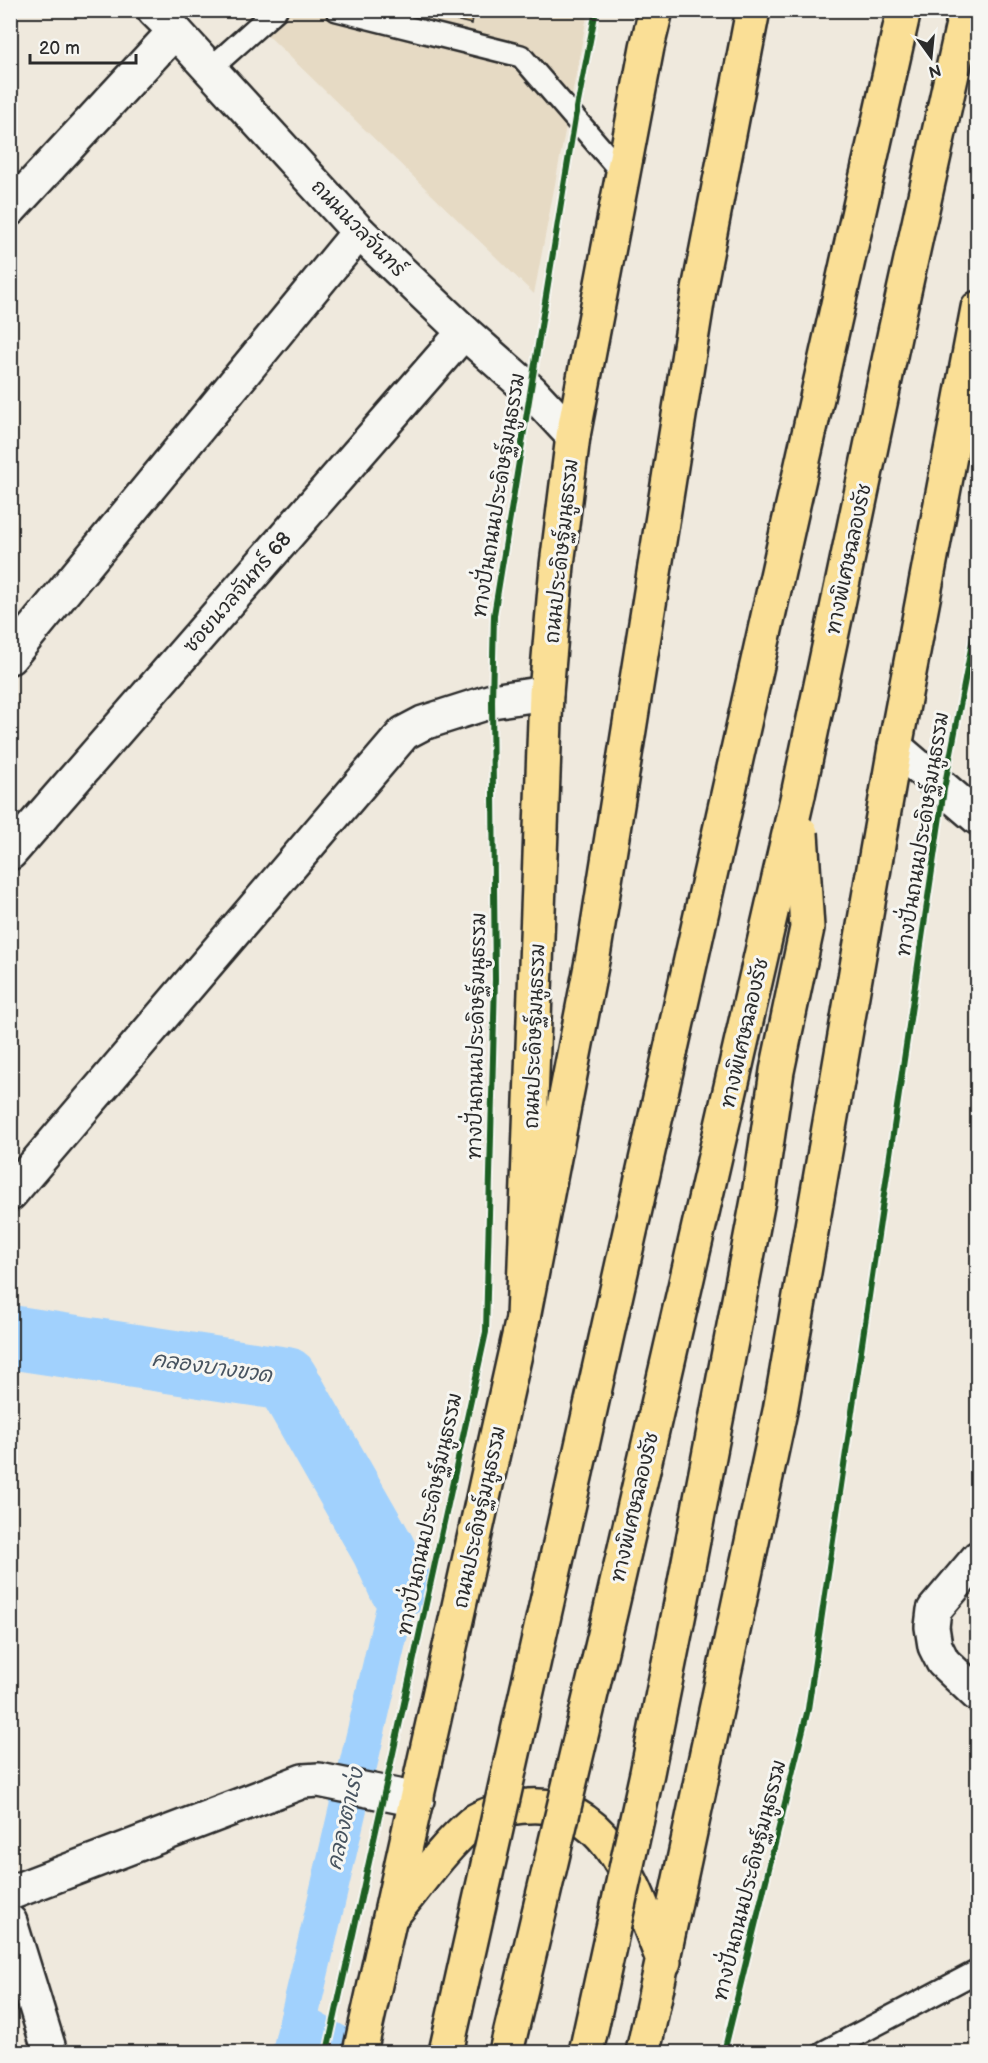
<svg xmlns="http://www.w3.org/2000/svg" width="988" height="2063" font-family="'Balsamiq Sans','Playpen Sans Thai',sans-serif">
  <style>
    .built { fill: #e6dac4 }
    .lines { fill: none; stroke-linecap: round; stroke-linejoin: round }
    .canal { stroke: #a1d1fd; stroke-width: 38 }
    .river { stroke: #a1d1fd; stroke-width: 64 }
    .building { fill: #d2b788; stroke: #2b2b2b; stroke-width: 1.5 }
    .lane-casing { stroke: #2b2b2b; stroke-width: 26 }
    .street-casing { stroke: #2b2b2b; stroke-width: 38 }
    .secondary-casing { stroke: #2b2b2b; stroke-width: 38 }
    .primary-casing { stroke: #2b2b2b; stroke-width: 38 }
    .highway-casing { stroke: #2b2b2b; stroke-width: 38 }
    .lane { stroke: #f6f6f2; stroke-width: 21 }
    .street { stroke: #f6f6f2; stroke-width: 33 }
    .secondary { stroke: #f6f6f2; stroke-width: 33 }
    .primary { stroke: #fadf96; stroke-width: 33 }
    .highway { stroke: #fadf96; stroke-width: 33 }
    .highway-bridge-casing { stroke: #2b2b2b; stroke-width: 38; stroke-linecap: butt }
    .highway-bridge { stroke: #fadf96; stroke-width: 33 }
    .cycleway-casing { stroke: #f6f6f2; stroke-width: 10 }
    .cycleway { stroke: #1b5e20; stroke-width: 6 }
    .labels { text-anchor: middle; stroke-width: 6; stroke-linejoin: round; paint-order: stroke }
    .street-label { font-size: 20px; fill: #2b2b2b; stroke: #f6f6f2 }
    .water-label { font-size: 21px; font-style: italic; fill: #485460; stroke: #f6f6f2 }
  </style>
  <rect width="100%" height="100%" fill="#efe9dd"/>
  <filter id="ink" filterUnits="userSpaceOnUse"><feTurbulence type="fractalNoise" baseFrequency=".0167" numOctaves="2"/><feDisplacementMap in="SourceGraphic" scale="12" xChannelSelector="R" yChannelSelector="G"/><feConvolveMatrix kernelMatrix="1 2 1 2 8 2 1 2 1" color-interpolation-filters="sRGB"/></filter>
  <g filter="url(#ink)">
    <!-- built -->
    <polygon class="built" points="243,11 588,11 534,294"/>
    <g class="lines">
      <!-- canal -->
      <g class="canal">
        <polyline points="298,2022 352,2052"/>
        <polyline points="291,2052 400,1586"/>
      </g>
      <!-- river -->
      <polyline class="river" points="10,1337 286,1379 383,1549 400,1586"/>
    </g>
    <!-- building -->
    <polygon class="building" points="413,10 474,10 472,24"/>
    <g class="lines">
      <!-- lane casing -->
      <g class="lane-casing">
        <g id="lane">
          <polyline points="337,10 521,56 623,174"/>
          <polyline points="210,69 276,10"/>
          <polyline points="824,2052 978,1971"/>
        </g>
      </g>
      <!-- street casing -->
      <g class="street-casing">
        <g id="street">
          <polyline points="10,209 175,31"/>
          <polyline points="10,657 359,232"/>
          <polyline points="10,853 464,332"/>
          <polyline points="10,1194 404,733 423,723 492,701 546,693"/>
          <polyline points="978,1558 934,1610 932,1627 935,1646 943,1662 978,1695"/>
          <polyline points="10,1893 303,1781 319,1780 417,1800"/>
          <polyline points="10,1922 50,2052"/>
        </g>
      </g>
      <!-- secondary casing -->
      <g class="secondary-casing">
        <g id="secondary">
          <polyline points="154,10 175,31 359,232 464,332 531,391 573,436"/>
          <polyline points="895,747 978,818"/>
        </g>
      </g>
      <!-- primary casing -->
      <g class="primary-casing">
        <g id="primary">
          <path d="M 394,1913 C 419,1883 442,1849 472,1823 C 483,1814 513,1806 528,1806 C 613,1800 638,1900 664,1962"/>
          <polyline points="360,2052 523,1318 546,693 557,565 573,436 647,47 656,10"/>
          <polyline points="643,2052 780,1411 895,747 978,308"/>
        </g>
      </g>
      <!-- highway casing -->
      <g class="highway-casing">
        <g id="highway">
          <polyline points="798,795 895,332 966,10"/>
          <polyline points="523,1318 593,956 699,290 753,10"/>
        </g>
      </g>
      <!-- lane -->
      <use href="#lane" class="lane"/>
      <!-- street -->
      <use href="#street" class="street"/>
      <!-- secondary -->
      <use href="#secondary" class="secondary"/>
      <!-- primary -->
      <use href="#primary" class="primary"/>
      <!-- highway -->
      <use href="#highway" class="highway"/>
      <!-- highway-bridge casing -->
      <g class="highway-bridge-casing">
        <g id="highway-bridge">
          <polyline points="446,2052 904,10"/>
          <polyline points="506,2052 611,1609 798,795"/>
          <polyline points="586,2052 647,1773 682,1598 759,1195 777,1071 807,928 801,833"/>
        </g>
      </g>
      <!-- highway-bridge -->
      <use href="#highway-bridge" class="highway-bridge"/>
      <!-- cycleway casing -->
      <g class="cycleway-casing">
        <g id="cycleway">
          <polyline points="327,2052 486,1332 495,979 492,701 494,615 575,118 596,10"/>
          <polyline points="724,2052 808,1709 944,789 978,612"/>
        </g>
      </g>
      <!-- cycleway -->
      <use href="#cycleway" class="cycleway"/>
    </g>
  </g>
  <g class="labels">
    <!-- street labels -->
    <g class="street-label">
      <text transform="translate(359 228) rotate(46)" y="7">ถนนนวลจันทร์</text>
      <text transform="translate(498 495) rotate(-81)" y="7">ทางปั่นถนนประดิษฐ์มนูธรรม</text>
      <text transform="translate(561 551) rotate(-84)" y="7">ถนนประดิษฐ์มนูธรรม</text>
      <text transform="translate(848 559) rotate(-78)" y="7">ทางพิเศษฉลองรัช</text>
      <text transform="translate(237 592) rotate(-49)" y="7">ซอยนวลจันทร์ 68</text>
      <text transform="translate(922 834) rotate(-81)" y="7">ทางปั่นถนนประดิษฐ์มนูธรรม</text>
      <text transform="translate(744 1033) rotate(-77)" y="7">ทางพิเศษฉลองรัช</text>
      <text transform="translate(476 1036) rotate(-89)" y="7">ทางปั่นถนนประดิษฐ์มนูธรรม</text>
      <text transform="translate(534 1036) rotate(-88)" y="7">ถนนประดิษฐ์มนูธรรม</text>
      <text transform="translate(634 1507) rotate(-77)" y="7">ทางพิเศษฉลองรัช</text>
      <text transform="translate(429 1514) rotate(-78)" y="7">ทางปั่นถนนประดิษฐ์มนูธรรม</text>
      <text transform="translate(479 1517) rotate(-78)" y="7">ถนนประดิษฐ์มนูธรรม</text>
      <text transform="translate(749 1880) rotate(-76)" y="7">ทางปั่นถนนประดิษฐ์มนูธรรม</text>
    </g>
    <!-- water labels -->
    <g class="water-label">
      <text transform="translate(212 1367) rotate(8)" y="7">คลองบางขวด</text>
      <text transform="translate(345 1819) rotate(-77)" y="7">คลองตาเร่ง</text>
    </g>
  </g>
  <!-- margin -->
  <rect width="988" height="2063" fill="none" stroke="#f6f6f2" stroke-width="36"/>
  <rect x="18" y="18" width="952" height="2027" fill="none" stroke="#2b2b2b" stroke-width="2" filter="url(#ink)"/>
  <!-- north arrow -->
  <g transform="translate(931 57) rotate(165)" stroke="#f6f6f2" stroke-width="4.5" paint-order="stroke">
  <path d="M0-4.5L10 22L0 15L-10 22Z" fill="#2b2b2b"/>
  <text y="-9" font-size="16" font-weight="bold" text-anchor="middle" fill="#2b2b2b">N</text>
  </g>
  <!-- scale -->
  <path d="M30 54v9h106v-9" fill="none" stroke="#2b2b2b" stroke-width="3"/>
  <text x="39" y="54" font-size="18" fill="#2b2b2b" stroke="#f6f6f2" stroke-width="4.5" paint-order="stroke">20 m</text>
</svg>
